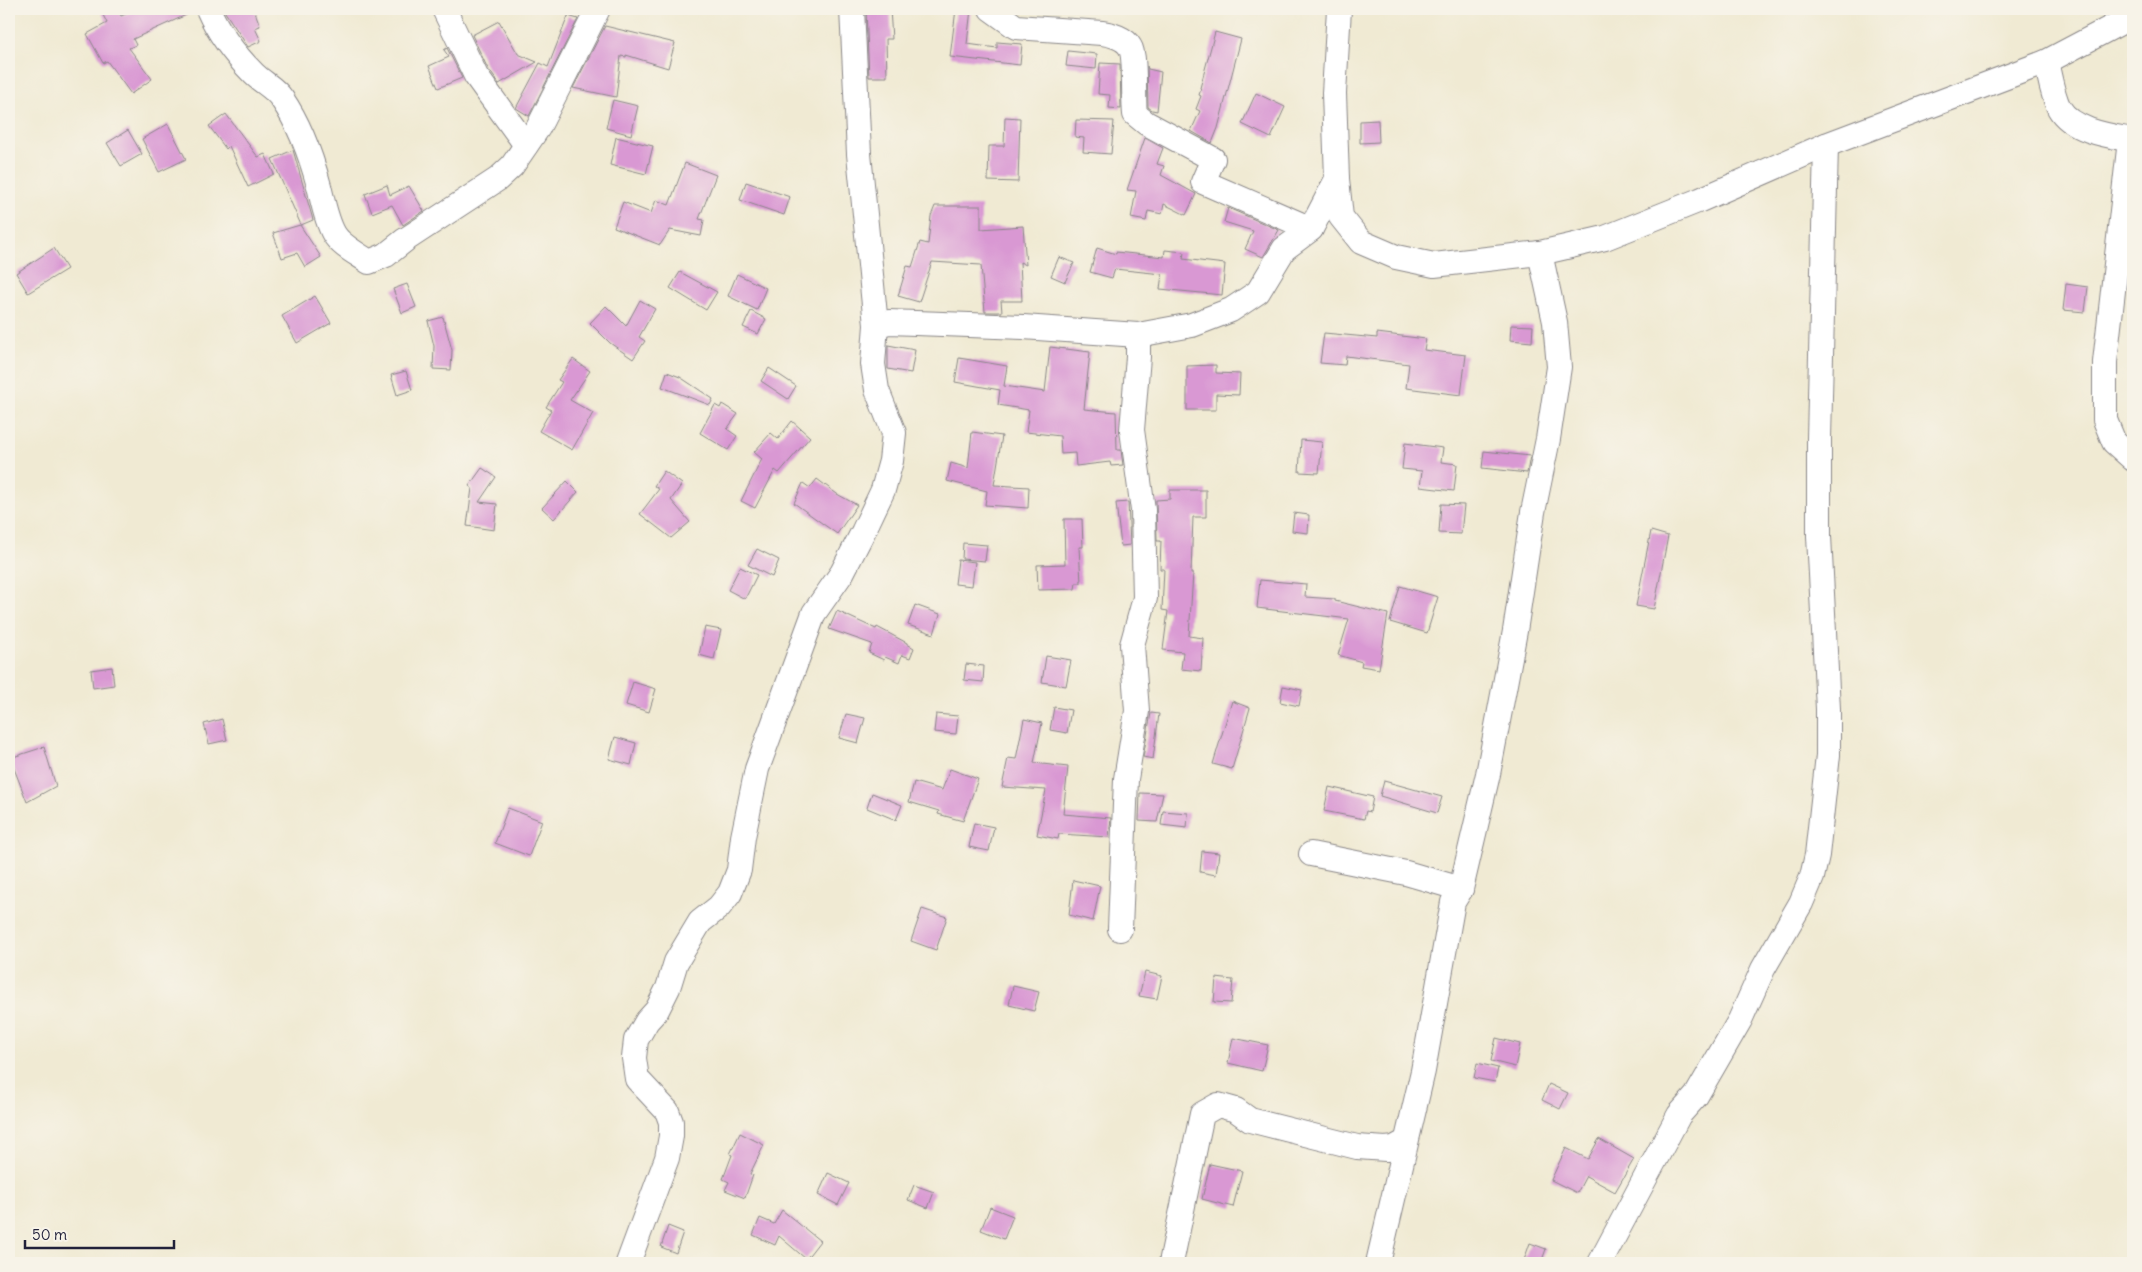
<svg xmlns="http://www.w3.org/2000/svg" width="2142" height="1272" font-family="Delius,sans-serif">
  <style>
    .building { fill: #d998d3 }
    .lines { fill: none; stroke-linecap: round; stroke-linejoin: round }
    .minor-casing { stroke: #898687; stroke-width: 26 }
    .minor { stroke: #fff; stroke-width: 24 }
  </style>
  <rect width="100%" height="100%" fill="#f7f3e8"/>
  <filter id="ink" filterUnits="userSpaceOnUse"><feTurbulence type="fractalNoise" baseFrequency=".02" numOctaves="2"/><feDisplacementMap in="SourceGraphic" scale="10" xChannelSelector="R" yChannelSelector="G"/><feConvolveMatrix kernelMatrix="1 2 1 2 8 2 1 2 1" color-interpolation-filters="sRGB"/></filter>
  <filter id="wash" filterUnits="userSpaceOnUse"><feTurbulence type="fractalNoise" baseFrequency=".0096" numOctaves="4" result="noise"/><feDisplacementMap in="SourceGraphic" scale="20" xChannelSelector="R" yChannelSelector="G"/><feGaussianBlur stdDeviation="1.12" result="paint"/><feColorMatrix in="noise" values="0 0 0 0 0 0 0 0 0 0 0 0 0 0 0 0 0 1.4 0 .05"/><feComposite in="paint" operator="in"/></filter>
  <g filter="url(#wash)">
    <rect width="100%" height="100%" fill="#f0ead3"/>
    <g id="blocks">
      <!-- building -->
      <g class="building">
        <polygon points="100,9 118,9 121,16 138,9 194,9 195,11 133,39 136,45 129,48 152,79 131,94 107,61 103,63 87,34 107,23"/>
        <polygon points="223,9 254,9 260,26 255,28 261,41 248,47"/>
        <polygon points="890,9 892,39 886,39 887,77 869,77 866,10"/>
        <polygon points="956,9 971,9 967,44 997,48 997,42 1022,44 1020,65 950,57"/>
        <polygon points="568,16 578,19 529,116 516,108 540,63 548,67"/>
        <polygon points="499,21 518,54 537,62 499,84 487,67 472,35"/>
        <polygon points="605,26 675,43 668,68 626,55 626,57 621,56 616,97 573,88"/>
        <polygon points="1215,32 1241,39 1218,128 1212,143 1191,131 1200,111 1196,109 1201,96 1199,95 1201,89 1200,88"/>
        <polygon points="447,48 462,78 438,88 429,66 449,57 444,50"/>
        <polygon points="1068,51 1097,54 1096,69 1066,66"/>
        <polygon points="1100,63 1120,64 1121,109 1109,108 1110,95 1098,94"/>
        <polygon points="1147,66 1148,69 1161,72 1157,111 1152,110 1148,107"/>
        <polygon points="1256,93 1285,107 1271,138 1242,124"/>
        <polygon points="613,100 638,106 631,135 606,128"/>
        <polygon points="226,114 258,157 265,154 274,174 248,187 229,146 226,149 209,126"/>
        <polygon points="1005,117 1020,118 1018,182 988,181 989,146 1004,146"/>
        <polygon points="1076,120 1114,121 1111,154 1083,152 1084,138 1075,137"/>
        <polygon points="1378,120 1379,142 1360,143 1360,121"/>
        <polygon points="168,124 186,159 159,172 142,139"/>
        <polygon points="128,130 142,154 121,166 107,143"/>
        <polygon points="616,137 653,146 646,174 610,165"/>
        <polygon points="1145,138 1163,148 1157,164 1164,166 1161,175 1196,194 1186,215 1164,204 1162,214 1148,211 1146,221 1131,218 1136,191 1127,190"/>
        <polygon points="293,150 313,220 301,225 272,159"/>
        <polygon points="685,163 716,175 699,219 704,220 701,236 670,230 660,245 614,227 623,202 651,213 656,200 669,205"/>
        <polygon points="746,182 790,197 784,215 740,200"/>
        <polygon points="387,185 390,195 409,186 424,211 403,225 392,205 372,213 365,194"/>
        <polygon points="935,206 981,206 981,229 1023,226 1026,265 1020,262 1022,301 1001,301 1002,312 985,312 981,265 932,262 919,302 898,296 907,266 912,267 920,242 928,244 931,216"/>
        <polygon points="1228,208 1279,230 1263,257 1245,249 1253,231 1224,222"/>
        <polygon points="300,225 321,257 305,267 297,253 282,258 273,233"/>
        <polygon points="54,248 67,269 28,293 16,273"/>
        <polygon points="1097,248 1116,254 1116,252 1164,257 1165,250 1184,252 1183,259 1225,264 1222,295 1160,289 1162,274 1115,269 1112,278 1090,272"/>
        <polygon points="1059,257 1074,263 1065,282 1051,276"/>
        <polygon points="680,272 717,292 706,310 670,288"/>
        <polygon points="737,274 766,288 757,310 728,296"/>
        <polygon points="407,284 416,307 402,313 393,289"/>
        <polygon points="2066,284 2088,287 2085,312 2063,310"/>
        <polygon points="315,296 331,323 297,343 282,316"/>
        <polygon points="640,300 655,309 639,337 645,341 633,359 610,343 590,323 606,306 626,326"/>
        <polygon points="751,311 766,319 758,334 743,327"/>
        <polygon points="443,317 452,350 451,370 433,369 434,346 428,321"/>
        <polygon points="1511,325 1533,326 1532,342 1510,340"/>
        <polygon points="1324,333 1377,338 1377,333 1426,339 1424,350 1466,355 1461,395 1406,388 1409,364 1346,356 1345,365 1320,363"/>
        <polygon points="888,345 915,350 911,373 888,369"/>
        <polygon points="1050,347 1090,352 1084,409 1116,412 1117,450 1121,450 1123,465 1111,466 1110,462 1076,466 1075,453 1061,454 1060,436 1026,432 1029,410 998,405 1000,390 955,382 959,358 1007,366 1004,386 1045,392"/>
        <polygon points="573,359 590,371 570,400 593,413 572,450 539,431 551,410 546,407 562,382 558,380"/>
        <polygon points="1216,365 1216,373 1240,374 1239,395 1216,394 1216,410 1187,410 1187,366"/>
        <polygon points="769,368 796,386 788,399 761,381"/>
        <polygon points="406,371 412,390 397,395 391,375"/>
        <polygon points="667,372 680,377 713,399 710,405 662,387"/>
        <polygon points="722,404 738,414 727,429 737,436 728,450 700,433 715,405 720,408"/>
        <polygon points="792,421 810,437 779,473 775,470 755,508 741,501 762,459 754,452 771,433 778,439"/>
        <polygon points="972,432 1002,436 994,485 1029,487 1028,508 985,505 987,491 947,481 951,463 968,468"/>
        <polygon points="1301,440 1322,442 1319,473 1299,472"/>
        <polygon points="1405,443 1443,448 1441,462 1457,464 1454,491 1420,487 1422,471 1402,469"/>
        <polygon points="1484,451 1530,456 1527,473 1482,468"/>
        <polygon points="482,468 496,477 479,502 497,504 494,530 467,526 472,488 469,486"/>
        <polygon points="664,471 682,484 671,500 690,522 671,538 640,514 659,489 654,486"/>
        <polygon points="817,479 837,494 857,505 837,534 794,503 803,483 810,488"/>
        <polygon points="567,481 578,492 554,519 542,508"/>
        <polygon points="1170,490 1206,490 1206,517 1193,517 1191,573 1193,573 1189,636 1203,638 1201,671 1181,669 1183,652 1163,650 1168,611 1162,610 1164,569 1160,569 1161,541 1157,541 1156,500 1170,499"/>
        <polygon points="1128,502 1130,545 1121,546 1116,503"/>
        <polygon points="1441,504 1464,505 1461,534 1439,533"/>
        <polygon points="1294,513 1309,515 1308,533 1292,531"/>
        <polygon points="1064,519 1082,519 1083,547 1079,547 1081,583 1076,583 1075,589 1038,590 1037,565 1065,564"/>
        <polygon points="1651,531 1668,536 1654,609 1636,606"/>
        <polygon points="963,543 987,545 985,561 962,559"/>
        <polygon points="757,549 779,560 772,577 748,565"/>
        <polygon points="958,560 975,562 972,586 955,584"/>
        <polygon points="740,567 757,575 745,599 728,590"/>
        <polygon points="1260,580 1306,584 1305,597 1335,599 1335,601 1388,614 1379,669 1361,666 1362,662 1338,655 1349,619 1257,608"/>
        <polygon points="1400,586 1438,597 1427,633 1390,622"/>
        <polygon points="915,605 940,614 934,634 908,625"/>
        <polygon points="837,611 876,629 877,627 907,643 907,644 914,648 910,658 902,655 899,663 885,657 884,660 869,653 872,644 829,629"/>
        <polygon points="705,627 721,630 714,659 699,655"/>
        <polygon points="1046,656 1071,660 1066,686 1042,682"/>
        <polygon points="966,664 984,666 983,682 964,680"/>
        <polygon points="112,667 114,685 93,688 91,670"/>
        <polygon points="633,682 656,689 649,712 626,705"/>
        <polygon points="1283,686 1302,690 1299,706 1280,702"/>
        <polygon points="1232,701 1250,708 1232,769 1213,764"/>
        <polygon points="1054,707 1071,710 1067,733 1050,730"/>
        <polygon points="1151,713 1159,714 1153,759 1143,757"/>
        <polygon points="846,714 865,718 858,743 839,738"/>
        <polygon points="936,714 958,716 956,734 934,732"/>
        <polygon points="222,719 227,740 209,744 204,724"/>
        <polygon points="1024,719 1042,723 1034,763 1068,767 1063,814 1111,818 1109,837 1059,834 1058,839 1037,835 1046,790 1002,787 1008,758 1016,759"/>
        <polygon points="615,737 636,743 631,765 609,759"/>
        <polygon points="44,747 56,786 27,802 10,758"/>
        <polygon points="950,769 978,779 963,821 938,814 939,811 909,802 914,782 942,790"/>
        <polygon points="1384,781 1442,797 1437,813 1380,796"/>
        <polygon points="1329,787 1373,797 1370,812 1366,811 1364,819 1324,811"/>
        <polygon points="872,793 902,805 896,820 867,808"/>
        <polygon points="1140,793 1163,794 1157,822 1139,821"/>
        <polygon points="508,808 542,821 529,856 495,843"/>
        <polygon points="1163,811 1188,813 1187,828 1161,825"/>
        <polygon points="974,823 994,827 989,851 969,847"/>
        <polygon points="1202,851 1219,853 1216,875 1200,872"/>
        <polygon points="1073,880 1100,886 1093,921 1069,915"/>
        <polygon points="922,909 947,917 936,950 911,941"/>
        <polygon points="1145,972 1162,976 1157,999 1139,996"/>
        <polygon points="1216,978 1233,980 1231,1003 1214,1002"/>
        <polygon points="1013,986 1039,992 1034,1011 1009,1005"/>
        <polygon points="1233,1038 1268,1045 1262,1071 1228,1063"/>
        <polygon points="1496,1038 1520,1044 1515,1067 1491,1061"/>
        <polygon points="1477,1063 1498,1068 1495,1082 1474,1078"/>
        <polygon points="1549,1084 1568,1093 1560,1109 1542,1100"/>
        <polygon points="740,1133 764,1145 750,1174 753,1175 745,1198 725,1190 729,1182 723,1179 732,1155 730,1154"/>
        <polygon points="1599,1139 1634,1159 1615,1192 1586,1176 1577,1193 1551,1180 1566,1148 1588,1159"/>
        <polygon points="1210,1164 1242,1171 1233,1207 1202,1199"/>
        <polygon points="828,1173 849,1183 838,1205 818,1195"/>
        <polygon points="914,1185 934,1192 928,1208 908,1200"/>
        <polygon points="990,1207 1013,1216 1004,1239 981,1230"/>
        <polygon points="782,1210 820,1241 806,1259 779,1236 775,1245 753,1235 760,1218 774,1224"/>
        <polygon points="668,1226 683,1232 676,1253 661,1247"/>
        <polygon points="1530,1243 1546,1249 1541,1263 1523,1263"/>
      </g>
    </g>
  </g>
  <g filter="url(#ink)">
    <use href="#blocks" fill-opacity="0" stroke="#898687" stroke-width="1"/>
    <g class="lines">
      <!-- minor casing -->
      <g class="minor-casing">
        <g id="minor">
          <path d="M 208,9 C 218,32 236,56 254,74 C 263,83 275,88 282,99 C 300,125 311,156 319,186 C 323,202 326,220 334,234 C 341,246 358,254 369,262 L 386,255 L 405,240 L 498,179 L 512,166 L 538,128 L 598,9"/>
          <polyline points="444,9 476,76 526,145"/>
          <path d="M 991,9 L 1016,27 L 1102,33 C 1111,34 1125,38 1130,47 C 1136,56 1133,100 1135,114 L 1146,123 L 1213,159 L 1203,182 L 1311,229"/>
          <polyline points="1339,9 1334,93 1337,179 1341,217 1361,242 1396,257 1434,265 1540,253 1605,238 1700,200 1826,145 2046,62 2133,16"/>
          <path d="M 2046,62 C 2050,77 2052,94 2059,108 C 2072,131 2110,136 2133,140"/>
          <polyline points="2130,140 2105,362 2105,420 2114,442 2133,459"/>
          <polyline points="876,325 889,322 1023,327 1138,335 1192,325 1231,310 1258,292 1284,249 1311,229 1337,179"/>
          <polyline points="1311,854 1406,873 1461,889"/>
          <polyline points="1120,929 1126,779 1137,711 1132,645 1145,598 1143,510 1132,430 1138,357 1138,335"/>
          <polyline points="628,1263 667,1158 671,1136 671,1122 667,1111 637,1079 634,1058 636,1040 647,1021 657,1010 668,988 676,962 700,922 719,907 730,893 739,870 743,837 757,769 814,613 842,573 863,532 883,490 891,461 894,433 877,390 873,364 876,325 859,154 852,9"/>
          <polyline points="1171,1263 1202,1114 1218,1105 1236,1110 1250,1120 1357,1147 1386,1149 1394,1148 1405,1142"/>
          <polyline points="1378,1263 1423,1071 1453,902 1461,889 1488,774 1515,631 1533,512 1548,439 1559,367 1555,322 1540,253"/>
          <polyline points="1600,1263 1679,1115 1696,1096 1740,1020 1763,969 1801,903 1812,877 1817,855 1828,755 1828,709 1819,536 1819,439 1826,145"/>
        </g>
      </g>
      <!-- minor -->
      <use href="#minor" class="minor"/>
    </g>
  </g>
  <!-- margin -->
  <rect width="2142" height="1272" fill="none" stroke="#f7f3e8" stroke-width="30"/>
  <!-- scale -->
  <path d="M25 1240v8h149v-8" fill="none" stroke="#22223b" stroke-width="2.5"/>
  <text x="32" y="1240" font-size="15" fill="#22223b" stroke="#f7f3e8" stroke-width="4" paint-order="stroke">50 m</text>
</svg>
